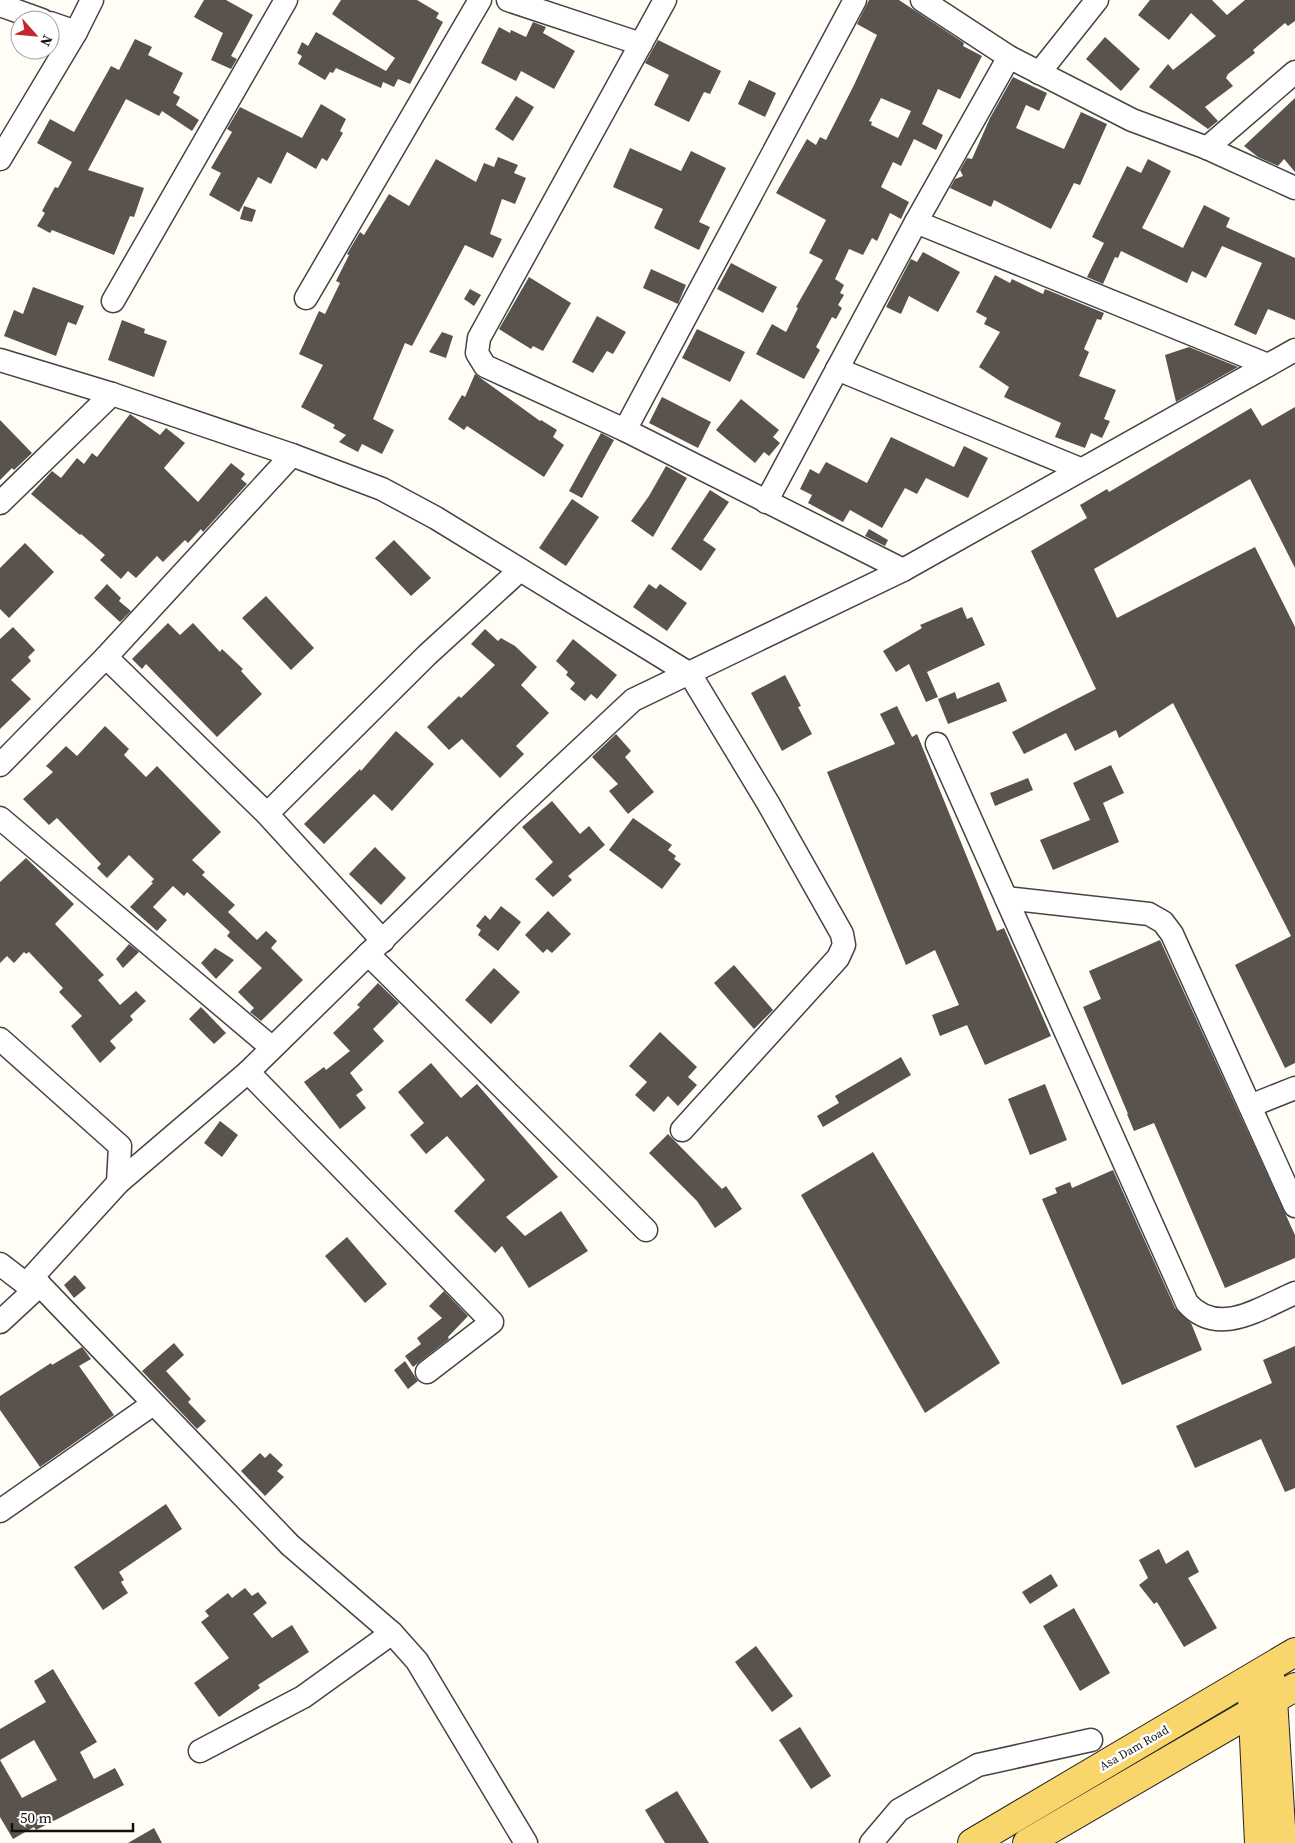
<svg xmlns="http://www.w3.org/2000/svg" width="1295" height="1843" font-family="'Source Serif 4',serif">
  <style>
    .building { fill: #5a524d; fill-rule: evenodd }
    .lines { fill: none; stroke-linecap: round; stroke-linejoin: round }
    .minor-casing { stroke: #444; stroke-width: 25 }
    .major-casing { stroke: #222; stroke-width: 30 }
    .minor { stroke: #fff; stroke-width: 22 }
    .major { stroke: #f9d66b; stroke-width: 28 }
    .labels { text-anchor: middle; stroke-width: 5; stroke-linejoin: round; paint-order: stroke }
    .street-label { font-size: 12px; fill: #111; stroke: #fff }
  </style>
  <rect width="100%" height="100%" fill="#fffdf5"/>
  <!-- building -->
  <g class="building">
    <polygon points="204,0 226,0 253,15 231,56 237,59 231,69 211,60 223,33 194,17"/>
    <polygon points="341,0 417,0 439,13 436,18 443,22 410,84 398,79 394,87 383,82 381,88 336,68 333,73 330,72 325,80 298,64 302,56 297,53 302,42 308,46 316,32 386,71 395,58 332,14"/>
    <path d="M 869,0 L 899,0 L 964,43 L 963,46 L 982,56 L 960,99 L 938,89 L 922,124 L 943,135 L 936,150 L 914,139 L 901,166 L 893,162 L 881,187 L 909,202 L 901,219 L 890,213 L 877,241 L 872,238 L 863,255 L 849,249 L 835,279 L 844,285 L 840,293 L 844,295 L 838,305 L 842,308 L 836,319 L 832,317 L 816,347 L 820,350 L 804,379 L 756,354 L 772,324 L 786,332 L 798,308 L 796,307 L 823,260 L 809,253 L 826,220 L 776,193 L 807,139 L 816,145 L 820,137 L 826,140 L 854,85 L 877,35 L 857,24 ZM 881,98 L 911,111 L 898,138 L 871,125 L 872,122 L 869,121 Z"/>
    <polygon points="1150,0 1212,0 1227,15 1245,0 1295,0 1295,21 1288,26 1285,23 1253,50 1255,53 1228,74 1226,78 1233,86 1205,107 1218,121 1208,129 1149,87 1168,64 1173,70 1216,36 1191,13 1169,40 1138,15"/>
    <polygon points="533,22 546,27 543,33 575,51 554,89 521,71 516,81 481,63 499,27 510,33 511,30 526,37"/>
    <polygon points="1105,37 1140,69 1121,91 1086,59"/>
    <polygon points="135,39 152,47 148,55 183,73 173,93 180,97 176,105 199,120 192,131 162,111 159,116 126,99 88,170 144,188 134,217 130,216 114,255 52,230 50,233 37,226 45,213 42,211 55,187 58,188 72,162 37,143 50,119 74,132 111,66 119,70"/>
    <polygon points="658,40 721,71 710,94 704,92 689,122 654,105 669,75 645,63"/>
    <polygon points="1013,77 1047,93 1039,111 1026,105 1016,128 1064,149 1081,112 1107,124 1080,185 1074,183 1051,229 994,200 991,207 950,188 955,179 963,176 960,170 967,158 972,159 990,118"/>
    <polygon points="749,80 776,93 765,117 738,104"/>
    <polygon points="516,96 534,107 513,141 495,129"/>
    <polygon points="1295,98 1295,172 1284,159 1278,166 1258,157 1244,146"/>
    <polygon points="321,104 346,119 340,131 343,133 327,161 322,158 316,169 287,152 271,184 258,177 239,212 209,195 221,173 211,168 232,132 227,129 240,107 302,138"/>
    <polygon points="630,148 681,171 691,151 726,168 699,222 710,227 699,250 654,228 663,209 613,187"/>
    <polygon points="498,157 518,165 514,173 526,178 515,204 502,199 490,234 502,239 493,258 465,245 412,346 405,343 373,419 394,430 382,454 362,444 358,452 339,442 346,435 333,428 335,425 301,407 323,365 299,354 319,311 325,314 340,283 336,281 349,255 347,254 360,232 364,235 389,194 409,206 436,159 476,182 484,163 494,167"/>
    <polygon points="1148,159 1171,171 1142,228 1183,248 1204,205 1230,218 1226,227 1295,258 1295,320 1268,309 1256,335 1234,325 1262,263 1222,246 1206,278 1192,271 1187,283 1121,251 1118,258 1115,257 1103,284 1087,277 1104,243 1092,237 1127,166 1141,173"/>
    <polygon points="244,206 256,210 252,222 240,219"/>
    <polygon points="923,252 960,272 938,312 909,296 901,314 886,307 911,259 917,262"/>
    <polygon points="731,263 777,287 763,313 717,289"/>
    <polygon points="651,269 686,285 678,304 643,288"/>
    <polygon points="995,275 1010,283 1012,279 1043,294 1045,289 1104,313 1101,320 1097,319 1084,349 1089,352 1079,376 1116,390 1104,419 1110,421 1102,438 1091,433 1085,448 1055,437 1061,423 1004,397 1009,387 979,367 1000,332 984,324 987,318 976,312"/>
    <polygon points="529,277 571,303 543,351 533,346 531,349 499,329"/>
    <polygon points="33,287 84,306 76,325 68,322 56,356 4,336 14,310 23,314"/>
    <polygon points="470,289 481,295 474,306 464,299"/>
    <polygon points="597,316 626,332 613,354 607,351 593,373 572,362"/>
    <polygon points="122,320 145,329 144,333 167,341 154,377 108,360"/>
    <polygon points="697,329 745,352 730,382 682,358"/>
    <polygon points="442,332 453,336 446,358 429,352"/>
    <polygon points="1189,347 1238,367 1176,402 1165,355"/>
    <polygon points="475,374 540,421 541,420 557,430 553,437 564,445 544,477 467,426 464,430 448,419 462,395 465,397"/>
    <polygon points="662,397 711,422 698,448 649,423"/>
    <polygon points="741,399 779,430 773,437 780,443 769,456 764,452 755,463 716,430"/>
    <polygon points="1295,407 1295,568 1250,479 1094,569 1117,618 1255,547 1295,627 1295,1063 1285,1068 1235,965 1291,936 1173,703 1119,738 1116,730 1075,751 1066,733 1024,754 1012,732 1096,689 1031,551 1087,518 1080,505 1107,489 1109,492 1251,408 1262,426"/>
    <polygon points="130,414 160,435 166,428 185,443 164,468 198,502 231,463 245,474 241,479 247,484 203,532 201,529 188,543 185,540 163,562 157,556 136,578 128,571 121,579 100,560 105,555 81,534 80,535 31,494 52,471 61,478 77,458 84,464 92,453 97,457"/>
    <polygon points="0,420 32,453 14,470 12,468 0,480"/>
    <polygon points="601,433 614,440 582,498 569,491"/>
    <polygon points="891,437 954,467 964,446 988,458 968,498 926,478 917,494 905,488 882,528 850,510 843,522 808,503 812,495 800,489 810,469 819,474 826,462 867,483"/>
    <polygon points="666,466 687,478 653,537 631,521 649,496"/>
    <polygon points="710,490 729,502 703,540 716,549 701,571 671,549"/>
    <polygon points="572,499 599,517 566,566 539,548"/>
    <polygon points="869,529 888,540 885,546 865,536"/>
    <polygon points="394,540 431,578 411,596 375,558"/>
    <polygon points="25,543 54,572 9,618 0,609 0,568"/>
    <polygon points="107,584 121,598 119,601 131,611 120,622 94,598"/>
    <polygon points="649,584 656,589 660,584 687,603 667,631 633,607"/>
    <polygon points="266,596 314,648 291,670 242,618"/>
    <polygon points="962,607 967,619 972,617 985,645 927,672 938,697 926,702 909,664 896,672 883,651 922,628 920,625"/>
    <polygon points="168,623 180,635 193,623 220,652 222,649 243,669 241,671 262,694 217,737 146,664 142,669 132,659"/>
    <polygon points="13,627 35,650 28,657 31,661 11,680 31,699 0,729 0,639"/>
    <polygon points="485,629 498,641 501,638 515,646 537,667 521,685 549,713 516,746 524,754 500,778 462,739 449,750 427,727 459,696 461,698 495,665 471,644"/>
    <polygon points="573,639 617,675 597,699 591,694 585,701 570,689 575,683 566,675 568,672 556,661"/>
    <polygon points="785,675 801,706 798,707 812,734 782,751 751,693"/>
    <polygon points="999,682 1007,701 948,724 938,699 955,692 957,699"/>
    <polygon points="897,706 912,737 917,734 997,931 1004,928 1051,1036 985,1065 967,1025 940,1036 932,1015 959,1005 935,950 906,965 827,772 895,744 880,714"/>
    <polygon points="105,726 129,749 124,755 146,777 157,766 221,832 192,860 205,872 202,875 235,905 228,912 257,940 266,931 277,941 271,948 303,980 261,1021 250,1012 254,1008 238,992 262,968 227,936 230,932 187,892 184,896 173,886 153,907 167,920 157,931 130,907 153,883 151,882 154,879 129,855 107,878 97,868 101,864 57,818 49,825 23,799 53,772 46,766 66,746 77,756"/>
    <polygon points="396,731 434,764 392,811 374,794 324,844 304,824 360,769 361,771"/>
    <polygon points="616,734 631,751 625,757 654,792 628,814 609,791 618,784 592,757"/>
    <polygon points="1111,765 1124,793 1103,803 1119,842 1053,870 1040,840 1090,820 1073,783"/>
    <polygon points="1028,778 1033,790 995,806 990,793"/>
    <polygon points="552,801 580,834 589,826 605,845 568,876 572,880 553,897 535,879 553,862 522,827"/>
    <polygon points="633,818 672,845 668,850 676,856 674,859 681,864 662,889 609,850"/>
    <polygon points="375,847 406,878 381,905 349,874"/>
    <polygon points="26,858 74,904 55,924 104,975 98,980 120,1005 136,991 146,1001 130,1016 133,1020 110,1041 116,1048 100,1063 71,1026 82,1016 59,992 63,988 29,952 26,954 24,952 14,963 7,956 0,963 0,882"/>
    <polygon points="501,906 521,922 498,951 478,935 481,930 476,926 485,915 490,920"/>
    <polygon points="548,911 571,934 552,953 547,949 543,953 525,935"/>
    <polygon points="1160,940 1295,1235 1295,1258 1225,1288 1154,1123 1134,1131 1127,1114 1128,1114 1083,1007 1101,999 1089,971"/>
    <polygon points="129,944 139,952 123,968 116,959"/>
    <polygon points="215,948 234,960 216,979 201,963"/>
    <polygon points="734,965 773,1010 754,1029 714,983"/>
    <polygon points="494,968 520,992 491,1024 465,1000"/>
    <polygon points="378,983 399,1003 373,1029 384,1041 350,1073 363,1090 356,1095 366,1108 340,1129 304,1082 324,1067 326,1070 350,1051 333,1033 360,1007 357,1005"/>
    <polygon points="201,1007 226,1033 214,1044 189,1019"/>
    <polygon points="660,1032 697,1067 688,1077 697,1085 678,1106 668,1096 654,1112 635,1095 647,1082 629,1066"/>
    <polygon points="901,1057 911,1075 823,1127 817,1116 839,1103 835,1096"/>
    <polygon points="431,1063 461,1098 477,1084 558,1177 506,1217 525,1236 561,1211 588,1251 529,1288 502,1246 495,1253 454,1211 485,1180 447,1136 426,1154 410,1135 424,1123 398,1092"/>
    <polygon points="1045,1084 1067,1140 1030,1155 1008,1099"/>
    <polygon points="220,1121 238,1135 222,1157 204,1143"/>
    <polygon points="668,1134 722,1189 726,1186 742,1209 715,1228 697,1201 649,1153"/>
    <polygon points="873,1152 1000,1363 925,1413 801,1195"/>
    <polygon points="1113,1170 1175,1308 1191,1323 1202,1350 1122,1385 1042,1199 1057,1193 1055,1188 1070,1182 1072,1188"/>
    <polygon points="347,1237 387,1284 365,1303 325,1256"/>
    <polygon points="75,1275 86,1288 74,1298 64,1285"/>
    <polygon points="444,1291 468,1316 448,1337 449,1339 413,1367 405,1356 421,1344 417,1338 442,1318 429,1306"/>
    <polygon points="174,1343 184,1355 166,1371 191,1399 188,1402 206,1421 197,1429 142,1371"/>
    <polygon points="1295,1346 1295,1488 1285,1492 1261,1439 1195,1468 1176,1426 1272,1383 1263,1360"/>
    <polygon points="82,1347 91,1359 79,1366 114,1415 40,1467 0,1410 0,1396 51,1363 52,1365"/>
    <polygon points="405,1361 418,1381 408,1389 394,1370"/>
    <polygon points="260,1453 265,1458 270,1453 283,1465 277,1471 284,1477 265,1496 241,1471"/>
    <polygon points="166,1504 182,1529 119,1572 124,1580 121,1582 128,1593 103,1610 74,1567"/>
    <polygon points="1159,1549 1166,1564 1188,1550 1199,1572 1188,1578 1217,1628 1184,1647 1157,1602 1154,1604 1139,1585 1148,1578 1139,1560"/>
    <polygon points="1051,1574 1058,1586 1030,1604 1022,1592"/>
    <polygon points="245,1588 252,1596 258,1592 267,1603 253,1614 272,1638 292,1625 309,1652 258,1685 260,1688 219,1717 194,1683 229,1658 201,1622 209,1616 205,1611 228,1593 232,1598"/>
    <polygon points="1074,1608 1110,1673 1080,1691 1043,1626"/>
    <polygon points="756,1646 793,1696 772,1712 735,1662"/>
    <path d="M 53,1669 L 97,1742 L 80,1752 L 94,1779 L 115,1768 L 124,1785 L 36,1830 L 34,1827 L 13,1839 L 0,1817 L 0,1729 L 46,1702 L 34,1681 ZM 34,1740 L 57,1780 L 22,1798 L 0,1760 Z"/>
    <polygon points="800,1727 831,1776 811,1789 779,1740"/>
    <polygon points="677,1791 709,1843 665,1843 645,1810"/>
    <polygon points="154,1828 162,1843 128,1843"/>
  </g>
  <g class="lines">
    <!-- minor casing -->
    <g class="minor-casing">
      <g id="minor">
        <polyline points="508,0 641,44"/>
        <polyline points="665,0 479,338 477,353 485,366 625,430 903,570"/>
        <polyline points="922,0 1009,57 1132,120 1207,148 1295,188"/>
        <polyline points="0,5 42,20"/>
        <polyline points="50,23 76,32 92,0"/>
        <polyline points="1039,73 1097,0"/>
        <polyline points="1207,148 1295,72"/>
        <polyline points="0,159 76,32"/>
        <polyline points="916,222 1268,365"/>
        <polyline points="306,298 480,0"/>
        <polyline points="113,301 286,0"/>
        <polyline points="0,360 112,394 292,455 382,489 436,518 690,674 768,803 842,934 844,945 838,958 682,1130"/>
        <polyline points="837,369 1080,469"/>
        <polyline points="625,430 855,0"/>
        <polyline points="766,502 916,222 1009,57"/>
        <polyline points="0,503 112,394"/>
        <polyline points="106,657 267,814 383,941"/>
        <path d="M 937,744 L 1187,1303 C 1218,1338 1260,1308 1295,1293"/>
        <polyline points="0,765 106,657 292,455"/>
        <polyline points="267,814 427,655 520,570"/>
        <polyline points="0,818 271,1047"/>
        <polyline points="1006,898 1149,914 1163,922 1172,934 1295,1206"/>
        <polyline points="368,954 646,1230"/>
        <polyline points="0,1039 120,1146 118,1183"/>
        <polyline points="248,1072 492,1322 427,1372"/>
        <polyline points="1250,1106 1295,1088"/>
        <polyline points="0,1264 26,1284 40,1285 290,1545 392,1633 417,1661 526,1843"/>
        <polyline points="26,1284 118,1183 248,1072 506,819 633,700 903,570 1295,350"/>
        <polyline points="0,1322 40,1285"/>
        <polyline points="0,1511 153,1404"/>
        <polyline points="200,1751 303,1697 392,1633"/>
        <polyline points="871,1843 899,1810 978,1765 1091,1740"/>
      </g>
    </g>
    <!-- major casing -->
    <g class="major-casing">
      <g id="major">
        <polyline points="1272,1683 1282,1843"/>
        <polyline points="1252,1696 1259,1843"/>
        <polyline points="972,1843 1295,1652"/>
        <polyline points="1027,1843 1295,1687"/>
      </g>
    </g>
    <!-- minor -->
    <use href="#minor" class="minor"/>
    <!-- major -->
    <use href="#major" class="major"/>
  </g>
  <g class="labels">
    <!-- street labels -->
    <g class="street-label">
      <text transform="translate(1134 1748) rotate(-30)" y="4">Asa Dam Road</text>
    </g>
  </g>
  <!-- north arrow -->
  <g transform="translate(35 35) rotate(117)"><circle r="24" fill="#ffffff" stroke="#a0a0a0"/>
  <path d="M0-4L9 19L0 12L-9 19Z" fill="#c4262e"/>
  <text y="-8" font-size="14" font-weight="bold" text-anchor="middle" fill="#111111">N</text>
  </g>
  <!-- scale -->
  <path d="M12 1823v8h121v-8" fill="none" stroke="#111111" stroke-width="2.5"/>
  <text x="20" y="1823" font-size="15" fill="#111111" stroke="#ffffff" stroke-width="4" paint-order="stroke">50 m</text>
</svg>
